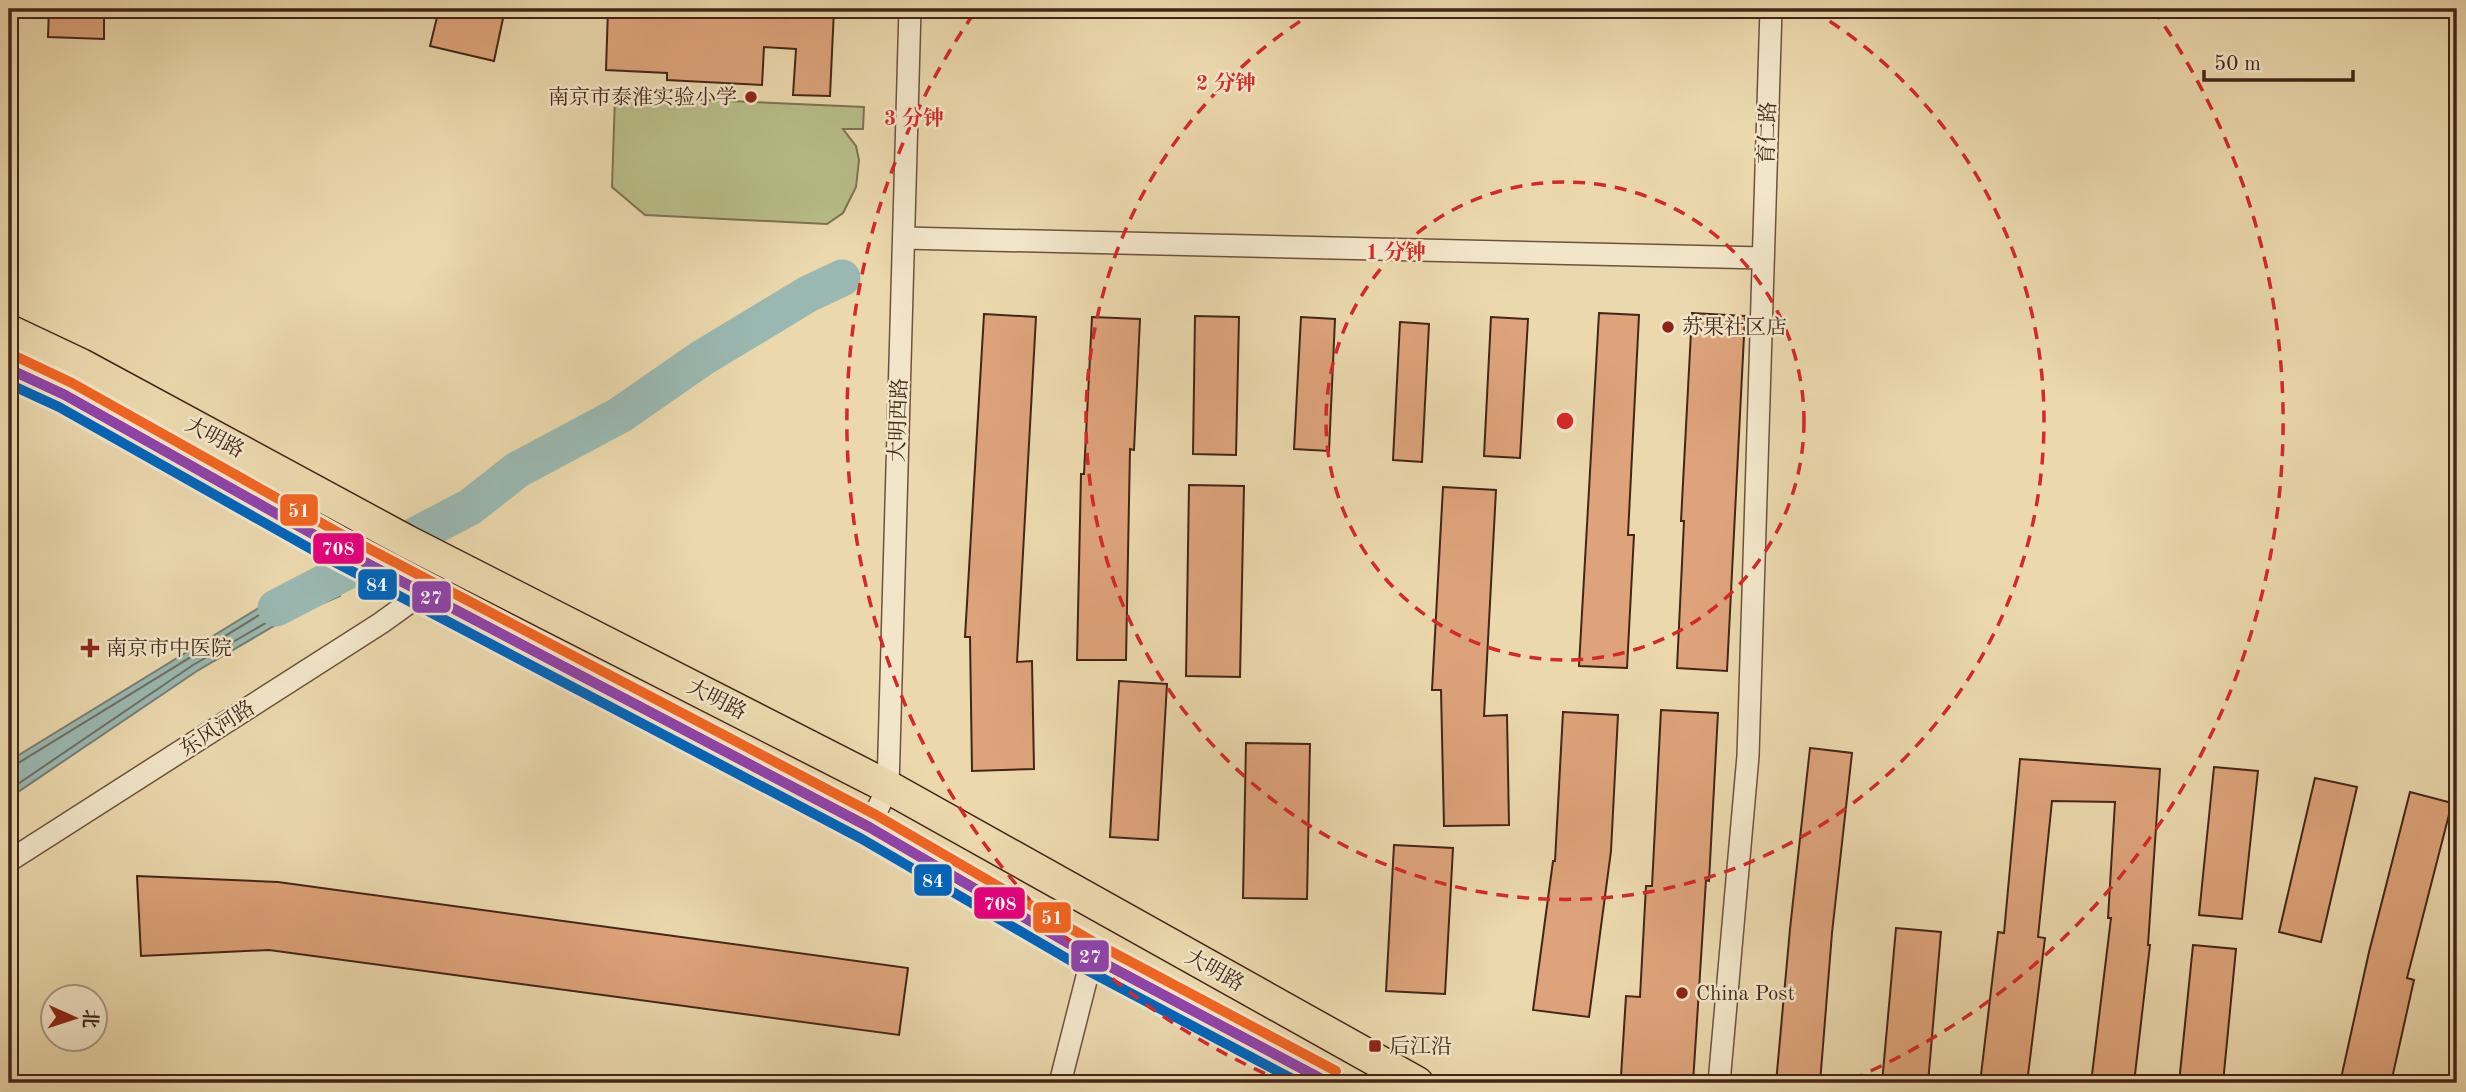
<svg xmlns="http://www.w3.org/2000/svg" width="2466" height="1092" font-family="'Old Standard TT','Noto Serif SC',serif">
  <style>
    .green { fill: #b8be89; stroke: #7e7251; stroke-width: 2 }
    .water { fill: #9ab8b1; stroke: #787d74; stroke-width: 2 }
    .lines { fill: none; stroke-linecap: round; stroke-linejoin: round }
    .shore { stroke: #6f6e65; stroke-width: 2 }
    .river { stroke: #9ab8b1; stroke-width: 37 }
    .building { fill: #dea37a; stroke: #442519; stroke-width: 2 }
    .street-casing { stroke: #6e523e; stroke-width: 24 }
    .primary-casing { stroke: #442519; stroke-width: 35 }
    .street { stroke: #f2e6ca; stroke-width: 21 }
    .primary { stroke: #ebd8ad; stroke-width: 32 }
    .bus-1-casing { stroke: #f2e6ca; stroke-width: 16 }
    .bus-2-casing { stroke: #f2e6ca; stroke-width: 16 }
    .bus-3-casing { stroke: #f2e6ca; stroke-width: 16 }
    .bus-4-casing { stroke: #f2e6ca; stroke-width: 16 }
    .bus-1 { stroke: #e5007d; stroke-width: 10 }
    .bus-2 { stroke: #0065bd; stroke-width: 10 }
    .bus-3 { stroke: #f26522; stroke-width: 10 }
    .bus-4 { stroke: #8e44ad; stroke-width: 10 }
    .ring { fill: none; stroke: #d62828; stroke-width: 3.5; stroke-dasharray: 12 9 }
    .poi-dot { fill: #8f2418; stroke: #f2e6ca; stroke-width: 2.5 }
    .labels { text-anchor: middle; stroke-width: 5; stroke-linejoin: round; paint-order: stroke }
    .poi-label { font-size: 21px; fill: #442519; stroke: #f2e6ca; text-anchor: start }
    .street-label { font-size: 21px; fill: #442519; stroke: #f2e6ca }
    .centre { fill: #d62828; stroke: #f2e6ca; stroke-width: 3.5 }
    .ring-label { font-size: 21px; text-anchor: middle; font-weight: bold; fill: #d62828; stroke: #f2e6ca; stroke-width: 5; stroke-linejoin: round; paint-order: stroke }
    .line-badge { stroke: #f2e6ca; stroke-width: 2.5 }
    .badge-label { font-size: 19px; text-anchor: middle; font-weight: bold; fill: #fff }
  </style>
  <rect width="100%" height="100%" fill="#ebd8ad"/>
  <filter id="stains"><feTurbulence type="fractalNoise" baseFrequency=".00286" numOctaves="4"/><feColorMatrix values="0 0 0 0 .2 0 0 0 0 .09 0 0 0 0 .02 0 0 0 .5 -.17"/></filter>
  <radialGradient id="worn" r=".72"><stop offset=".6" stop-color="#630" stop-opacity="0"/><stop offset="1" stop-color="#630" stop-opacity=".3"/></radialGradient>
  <!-- green -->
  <polygon class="green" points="615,96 864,107 863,129 843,129 856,146 859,160 856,187 843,213 827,224 645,215 612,187"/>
  <!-- water -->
  <polygon class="water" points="314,586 335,588 340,596 286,619 197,671 9,798 9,761 280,595"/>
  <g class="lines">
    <!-- shore -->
    <polyline class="shore" points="9,766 15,765 282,601 307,595 311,597 310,601 283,613 193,665 9,790"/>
    <!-- river -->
    <polyline class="river" points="276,608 470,507 517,470 620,415 702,358 808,294 842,278"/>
  </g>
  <!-- building -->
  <g class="building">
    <polygon points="49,9 104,9 104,39 48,37"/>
    <polygon points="439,9 505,9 494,61 430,46"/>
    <polygon points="608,9 672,11 672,9 767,9 767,14 798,16 799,9 834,9 830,96 793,95 796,49 764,47 762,85 667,80 667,73 606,70"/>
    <polygon points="1599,313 1639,315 1628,535 1634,535 1627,668 1579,666"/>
    <polygon points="1692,313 1745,316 1727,671 1677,668 1684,521 1681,521"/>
    <polygon points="984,314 1036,317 1017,662 1032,661 1034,769 972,771 970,637 965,637"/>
    <polygon points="1195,316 1239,317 1236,455 1193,454"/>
    <polygon points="1092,317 1140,319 1134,450 1130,449 1126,660 1077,660 1081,474 1084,474"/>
    <polygon points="1301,317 1335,319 1329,451 1294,449"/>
    <polygon points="1491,317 1528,319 1520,458 1484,456"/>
    <polygon points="1400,322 1429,324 1422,462 1393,460"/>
    <polygon points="1189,485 1244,486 1240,677 1186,676"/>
    <polygon points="1443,487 1496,490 1484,716 1507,715 1509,825 1444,826 1441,690 1432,690"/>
    <polygon points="1119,681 1167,684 1158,840 1110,837"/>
    <polygon points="1661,710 1718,713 1709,881 1706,880 1693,1083 1637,1083 1621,1076 1626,996 1640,997 1646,886 1652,886"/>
    <polygon points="1563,712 1618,715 1611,851 1589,1017 1533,1010 1553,861 1555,861"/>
    <polygon points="1246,743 1310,744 1307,899 1243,898"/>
    <polygon points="1810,748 1852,753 1832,933 1820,1083 1776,1083 1790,929"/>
    <polygon points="2020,759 2160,769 2148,945 2150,945 2134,1083 2091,1083 2111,918 2108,918 2115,802 2052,801 2038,937 2045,938 2027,1083 1980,1083 1998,932 2004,933"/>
    <polygon points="2214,767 2258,771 2242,919 2199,915"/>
    <polygon points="2315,778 2357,787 2321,942 2279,932"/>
    <polygon points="2410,792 2452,803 2407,978 2414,980 2391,1083 2340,1083 2369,952"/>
    <polygon points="1394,845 1453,848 1445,994 1386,991"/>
    <polygon points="137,876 278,882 908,968 899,1035 269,950 141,956"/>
    <polygon points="1896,928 1941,932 1928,1083 1882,1083"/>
    <polygon points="2193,945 2236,949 2223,1083 2179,1083"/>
  </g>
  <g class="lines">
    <!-- street casing -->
    <g class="street-casing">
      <g id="street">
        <polyline points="904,238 1763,258"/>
        <polyline points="869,827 888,787 910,9"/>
        <polyline points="9,861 381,623 424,592"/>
        <polyline points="1060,1083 1092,957"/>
        <polyline points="1719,1083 1748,756 1771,9"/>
      </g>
    </g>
    <!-- primary casing -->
    <g class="primary-casing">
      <g id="primary">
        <polyline points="9,331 81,365 406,541 888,787 1417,1083"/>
        <polyline points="9,369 65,395 334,546 869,827 1092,957 1329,1083"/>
      </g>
    </g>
    <!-- street -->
    <use href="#street" class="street"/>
    <!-- primary -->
    <use href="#primary" class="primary"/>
    <!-- bus-1 casing -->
    <g class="bus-1-casing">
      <polyline id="bus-1" points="9,369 65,395 334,546 869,827 1092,957 1329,1083"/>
    </g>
    <!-- bus-2 casing -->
    <g class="bus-2-casing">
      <polyline id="bus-2" points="9,384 59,407 327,558 862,839 1085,969 1300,1083"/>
    </g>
    <!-- bus-3 casing -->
    <g class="bus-3-casing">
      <polyline id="bus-3" points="15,356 72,383 341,534 876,815 1099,945 1336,1071"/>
    </g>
    <!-- bus-4 casing -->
    <g class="bus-4-casing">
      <polyline id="bus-4" points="9,369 65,395 334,546 869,827 1092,957 1329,1083"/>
    </g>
    <!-- bus-1 -->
    <use href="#bus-1" class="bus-1"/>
    <!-- bus-2 -->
    <use href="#bus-2" class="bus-2"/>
    <!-- bus-3 -->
    <use href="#bus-3" class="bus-3"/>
    <!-- bus-4 -->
    <use href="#bus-4" class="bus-4"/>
  </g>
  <!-- distance rings -->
  <g class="ring">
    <circle cx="1565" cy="421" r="239"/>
    <path d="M1812 10A479 479 0 1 1 1318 10"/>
    <path d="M1284 1082A718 718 0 0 1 977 9M2153 9A718 718 0 0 1 1846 1082"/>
  </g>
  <!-- markers -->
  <g class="poi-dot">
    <circle cx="751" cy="97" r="7"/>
    <circle cx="1668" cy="327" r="7"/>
    <path d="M86.5 637.5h7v7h7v7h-7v7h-7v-7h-7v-7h7z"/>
    <circle cx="1682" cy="993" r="7"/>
    <rect x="1368" y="1039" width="14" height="14" rx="3.5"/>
  </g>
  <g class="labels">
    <!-- poi labels -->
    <g class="poi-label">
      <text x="737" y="104" text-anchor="end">南京市泰淮实验小学</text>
      <text x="1682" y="334">苏果社区店</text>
      <text x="106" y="655">南京市中医院</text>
      <text x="1696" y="1000">China Post</text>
      <text x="1389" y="1053">后江沿</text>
    </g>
    <!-- street labels -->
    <g class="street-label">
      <text transform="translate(1767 133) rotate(-88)" y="7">育仁路</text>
      <text transform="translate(898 420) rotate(-88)" y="7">大明西路</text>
      <text transform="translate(215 437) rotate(28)" y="7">大明路</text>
      <text transform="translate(717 699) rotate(27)" y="7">大明路</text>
      <text transform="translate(217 728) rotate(-33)" y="7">东风河路</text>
      <text transform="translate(1215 970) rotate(29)" y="7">大明路</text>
    </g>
  </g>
  <circle cx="1565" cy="421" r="10" class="centre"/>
  <g class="ring-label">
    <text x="1226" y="90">2 分钟</text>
    <text x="914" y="125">3 分钟</text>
    <text x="1396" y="259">1 分钟</text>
  </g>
  <g class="line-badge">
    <rect x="279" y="493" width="40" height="34" rx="7" fill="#f26522"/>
    <rect x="312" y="532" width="53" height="33" rx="7" fill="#e5007d"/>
    <rect x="357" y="568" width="41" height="33" rx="7" fill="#0065bd"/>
    <rect x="411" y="580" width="41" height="34" rx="7" fill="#8e44ad"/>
    <rect x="913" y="863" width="40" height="34" rx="7" fill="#0065bd"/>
    <rect x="973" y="886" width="53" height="34" rx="7" fill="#e5007d"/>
    <rect x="1032" y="901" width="40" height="33" rx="7" fill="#f26522"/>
    <rect x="1070" y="939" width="40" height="34" rx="7" fill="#8e44ad"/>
  </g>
  <g class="badge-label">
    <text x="299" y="517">51</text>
    <text x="338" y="555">708</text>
    <text x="377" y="591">84</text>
    <text x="431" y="604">27</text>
    <text x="933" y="887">84</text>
    <text x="1000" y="910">708</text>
    <text x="1052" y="924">51</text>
    <text x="1090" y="963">27</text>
  </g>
  <!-- margin -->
  <rect width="2466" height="1092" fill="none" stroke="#ebd8ad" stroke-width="35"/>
  <rect x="10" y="10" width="2445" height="1071" fill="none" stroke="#442519" stroke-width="3.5"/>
  <rect x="18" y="18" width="2431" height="1057" fill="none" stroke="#442519" stroke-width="2"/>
  <!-- north arrow -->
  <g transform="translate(74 1018) rotate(93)"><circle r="33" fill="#f2e6ca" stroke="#ac9983" stroke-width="2"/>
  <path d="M0-5L12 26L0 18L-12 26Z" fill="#8f2418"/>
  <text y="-10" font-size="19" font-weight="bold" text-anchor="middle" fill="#442519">北</text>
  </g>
  <!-- scale -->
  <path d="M2204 70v10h149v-10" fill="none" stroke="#442519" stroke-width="3.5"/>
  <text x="2214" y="70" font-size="21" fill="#442519" stroke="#f2e6ca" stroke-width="5" paint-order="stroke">50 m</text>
  <rect width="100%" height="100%" filter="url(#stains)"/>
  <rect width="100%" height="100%" fill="url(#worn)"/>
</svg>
